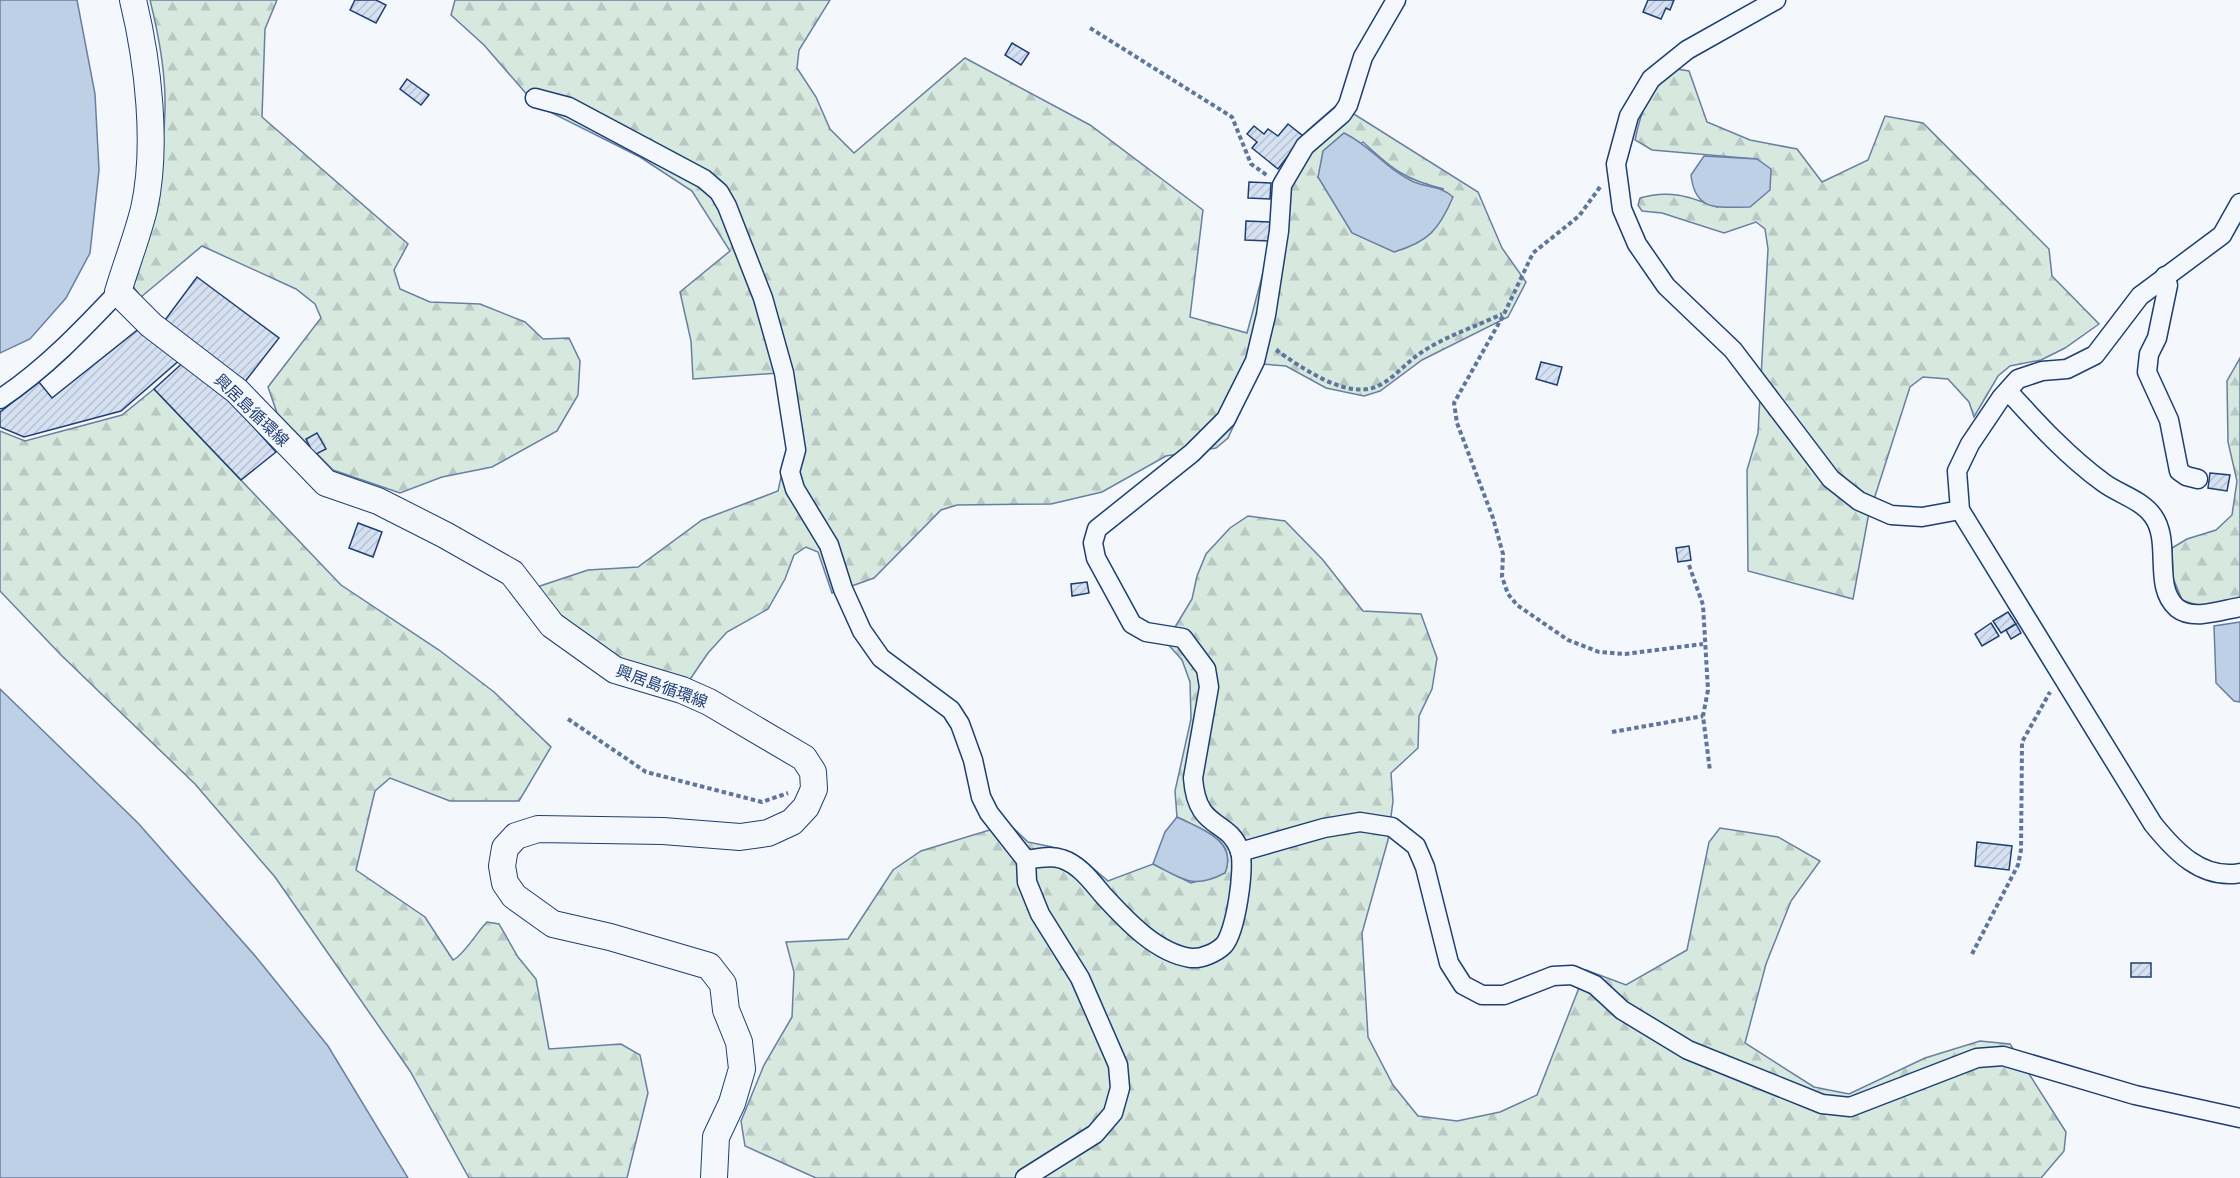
<svg xmlns="http://www.w3.org/2000/svg" width="2240" height="1178" font-family="'Varela Round','Noto Sans JP',sans-serif">
  <style>
    .forest { fill: url(#forest-firs); stroke: #687fa3; stroke-width: 1.5; fill-rule: evenodd }
    .water { fill: #bed0e5; stroke: #687fa3; stroke-width: 1.5 }
    .building { fill: url(#building-hatch); stroke: #1d3f73; stroke-width: 1.5 }
    .lines { fill: none; stroke-linecap: round; stroke-linejoin: round }
    .minor-casing { stroke: #1d3f73; stroke-width: 21 }
    .secondary-casing { stroke: #1d3f73; stroke-width: 28 }
    .path { stroke: #5e769c; stroke-width: 4; stroke-dasharray: 4.5 3; stroke-linecap: butt }
    .minor { stroke: #f4f7fb; stroke-width: 18 }
    .secondary { stroke: #f4f7fb; stroke-width: 26 }
    .labels { text-anchor: middle; stroke-width: 4.5; stroke-linejoin: round; paint-order: stroke }
    .street-label { font-size: 16px; fill: #1d3f73; stroke: #f4f7fb }
  </style>
  <defs>
    <pattern id="forest-firs" width="22" height="20" patternUnits="userSpaceOnUse" patternTransform="scale(1.5)"><rect width="22" height="20" fill="#d7e8df"/><path d="M5 1l3.5 6h-7zM16 11l3.5 6h-7z" fill="#b8c8c3"/></pattern>
    <pattern id="building-hatch" width="6" height="6" patternUnits="userSpaceOnUse" patternTransform="scale(1.5)"><rect width="6" height="6" fill="#d5e0f0"/><path d="M-1 1l2-2M0 6l6-6M5 7l2-2" fill="none" stroke="#b6c1d1"/></pattern>
  </defs>
  <rect width="100%" height="100%" fill="#f4f7fb"/>
  <!-- forest -->
  <g class="forest">
    <path d="M 150,0 L 277,0 L 265,29 L 262,117 L 408,244 L 394,270 L 400,289 L 430,302 L 480,304 L 525,322 L 543,339 L 569,338 L 580,361 L 578,395 L 557,431 L 492,467 L 442,477 L 400,493 L 333,470 L 277,413 L 268,387 L 321,318 L 315,304 L 296,289 L 202,246 L 141,297 L 129,281 C 143,226 164,167 165,110 C 166,76 158,32 150,0 Z"/>
    <path d="M 455,0 L 830,0 L 799,50 L 797,68 L 816,97 L 830,129 L 854,153 L 965,58 L 1090,125 L 1203,210 L 1190,317 L 1247,333 L 1268,254 L 1275,178 L 1307,131 L 1338,104 L 1478,192 L 1502,248 L 1526,282 L 1508,317 L 1422,360 L 1380,391 L 1364,396 L 1326,388 L 1286,366 L 1262,364 L 1228,438 L 1216,448 L 1166,456 L 1102,492 L 1051,504 L 957,505 L 941,510 L 874,578 L 832,593 L 818,552 L 806,547 L 794,555 L 785,579 L 768,609 L 727,632 L 708,653 L 678,697 L 522,604 L 540,586 L 588,570 L 638,567 L 702,520 L 778,491 L 788,446 L 778,373 L 693,379 L 691,341 L 680,292 L 730,251 L 692,191 L 640,157 L 536,105 L 484,45 L 451,15 ZM 1363,142 C 1392,169 1405,180 1444,189 L 1318,177 Z"/>
    <path d="M 1677,69 L 1689,71 L 1707,122 L 1750,140 L 1797,149 L 1822,182 L 1868,160 L 1885,116 L 1923,123 L 2049,249 L 2052,276 L 2099,324 L 2065,348 L 2041,360 L 2010,366 L 1998,376 L 1974,417 L 1969,402 L 1948,379 L 1923,377 L 1910,387 L 1868,518 L 1853,599 L 1748,571 L 1747,470 L 1758,433 L 1768,249 L 1765,229 L 1756,222 L 1724,233 L 1662,213 L 1642,211 L 1638,205 L 1640,198 C 1669,189 1690,197 1717,207 L 1757,159 L 1652,150 L 1635,140 C 1642,106 1649,89 1677,69 Z"/>
    <polygon points="2240,358 2240,602 2202,607 2182,600 2173,578 2172,548 2187,539 2216,530 2232,515 2237,481 2228,442 2227,381"/>
    <path d="M 154,389 L 341,585 L 439,650 L 494,692 L 551,747 L 519,801 L 450,801 L 390,778 L 375,791 L 356,870 L 425,917 L 453,960 C 464,955 476,933 487,922 L 499,924 L 518,957 L 536,979 L 549,1049 L 621,1044 L 640,1055 L 648,1093 L 627,1178 L 469,1178 L 410,1071 L 275,877 L 195,784 L 61,655 L 0,591 L 0,431 L 25,441 L 122,415 Z"/>
    <path d="M 1248,516 L 1285,521 L 1323,560 L 1363,611 L 1421,614 L 1437,658 L 1432,689 L 1419,716 L 1418,748 L 1391,773 L 1393,801 L 1388,840 L 1362,933 L 1368,1037 L 1393,1085 L 1418,1116 L 1457,1121 L 1500,1112 L 1537,1095 L 1586,970 L 1626,985 L 1687,950 L 1709,842 L 1720,828 L 1778,837 L 1820,861 L 1791,901 L 1766,964 L 1745,1043 L 1814,1087 L 1849,1094 L 1925,1058 L 1980,1041 L 2010,1044 L 2066,1132 L 2064,1151 L 2041,1178 L 816,1178 L 745,1146 L 741,1121 L 764,1065 L 792,1017 L 794,972 L 786,942 L 848,939 L 893,870 L 921,851 L 1009,824 L 1028,842 L 1052,847 L 1081,858 L 1108,881 L 1153,864 L 1191,883 L 1225,873 C 1238,840 1201,829 1177,817 L 1175,791 L 1191,719 L 1190,682 L 1182,660 L 1166,642 L 1192,599 L 1197,576 L 1206,554 L 1230,528 Z"/>
  </g>
  <!-- water -->
  <g class="water">
    <polygon points="0,0 77,0 95,94 99,170 90,253 66,298 30,339 0,353"/>
    <path d="M 1344,133 C 1370,145 1387,170 1414,182 C 1429,188 1441,186 1453,197 C 1439,230 1428,242 1394,252 L 1352,233 L 1318,177 L 1323,151 Z"/>
    <path d="M 1704,156 L 1757,159 L 1771,169 L 1770,190 L 1750,207 C 1719,207 1695,213 1691,175 Z"/>
    <polygon points="2240,622 2240,702 2234,701 2216,683 2214,626"/>
    <polygon points="0,689 138,823 256,957 328,1046 408,1178 0,1178"/>
    <path d="M 1177,817 C 1201,829 1238,840 1225,873 C 1192,890 1183,879 1153,864 L 1165,832 Z"/>
  </g>
  <!-- building -->
  <g class="building">
    <polygon points="355,0 376,0 386,5 376,23 350,10"/>
    <polygon points="1648,0 1674,0 1670,10 1666,8 1661,19 1643,12"/>
    <polygon points="1012,43 1029,53 1021,65 1005,55"/>
    <polygon points="407,79 429,95 421,105 400,89"/>
    <polygon points="1288,124 1303,136 1278,169 1252,148 1257,142 1247,134 1254,126 1264,134 1268,129 1278,136"/>
    <polygon points="1249,182 1271,183 1270,199 1248,198"/>
    <polygon points="1246,221 1270,222 1269,241 1245,240"/>
    <polygon points="197,277 279,338 244,383 165,320"/>
    <polygon points="140,328 182,358 121,411 24,437 0,427 0,412 39,382 52,398"/>
    <polygon points="187,359 225,395 276,452 241,480 154,389"/>
    <polygon points="1541,362 1562,367 1557,385 1536,379"/>
    <polygon points="317,433 326,449 314,455 306,439"/>
    <polygon points="2210,473 2230,475 2227,491 2208,488"/>
    <polygon points="358,523 382,532 373,557 349,548"/>
    <polygon points="1689,546 1691,560 1678,562 1676,548"/>
    <polygon points="1087,582 1089,593 1072,596 1071,584"/>
    <polygon points="2008,612 2016,624 2001,633 1993,621"/>
    <polygon points="1991,623 1999,636 1982,646 1975,634"/>
    <polygon points="2016,624 2021,633 2011,639 2006,630"/>
    <polygon points="1977,842 2012,846 2009,870 1975,866"/>
    <rect x="2131" y="963" width="20" height="14"/>
  </g>
  <g class="lines">
    <!-- minor casing -->
    <g class="minor-casing">
      <g id="minor">
        <polyline points="1776,0 1687,50 1651,79 1629,116 1616,164 1622,209 1637,244 1666,286 1733,350 1831,479 1859,501 1891,515 1922,517 1960,510"/>
        <polyline points="535,98 569,107 704,179 719,192 727,206 763,298 784,373 796,450 790,472 795,489 829,545 843,589 862,631 881,658 951,710 960,724 973,760 981,797 989,813 1026,860 1027,882 1040,914 1080,978 1118,1065 1120,1088 1113,1113 1095,1134 1025,1178"/>
        <path d="M 2240,203 L 2222,235 L 2140,296 L 2095,355 L 2067,369 L 2042,371 L 2018,379 L 2001,398 L 1970,444 L 1957,471 L 1960,510 L 2153,824 C 2174,850 2201,880 2240,873"/>
        <polyline points="2165,276 2168,285 2157,338 2149,354 2147,372 2169,420 2179,471 2186,476 2198,479"/>
        <path d="M 2008,391 C 2037,423 2068,457 2104,483 C 2119,494 2142,500 2153,516 C 2172,542 2152,586 2177,608 C 2193,621 2222,610 2240,607"/>
        <path d="M 0,399 C 45,369 81,331 118,292"/>
        <polyline points="1240,852 1324,828 1360,822 1392,827 1416,846 1425,867 1449,963 1463,985 1482,995 1504,995 1553,976 1572,975 1595,985 1622,1010 1688,1050 1822,1104 1850,1107 1977,1058 2003,1056 2135,1095 2240,1118"/>
        <path d="M 1026,860 C 1038,858 1051,855 1062,859 C 1080,865 1092,882 1103,895 C 1126,920 1156,953 1191,958 C 1201,959 1216,953 1224,945 C 1236,931 1245,868 1240,851 C 1228,817 1197,832 1193,778 L 1209,687 L 1206,669 L 1183,638 L 1146,632 L 1132,624 L 1096,558 L 1093,543 L 1097,529 L 1192,453 L 1226,419 L 1255,361 L 1266,315 L 1279,231 L 1282,185 L 1305,146 L 1342,114 L 1348,105 L 1363,57 L 1396,0"/>
      </g>
    </g>
    <!-- secondary casing -->
    <g class="secondary-casing">
      <path id="secondary" d="M 133,0 C 148,62 158,146 144,209 C 137,237 126,265 118,292 L 151,325 L 237,391 L 326,483 L 378,501 L 445,535 L 512,573 L 552,625 L 615,670 L 682,690 L 709,702 L 804,758 L 813,772 L 814,789 L 806,807 L 792,822 L 768,833 L 740,837 L 663,831 L 538,829 L 516,836 L 505,848 L 502,866 L 505,883 L 514,896 L 553,924 L 610,937 L 709,966 L 723,984 L 726,1010 L 739,1042 L 742,1069 L 732,1103 L 716,1137 L 714,1178"/>
    </g>
    <!-- path -->
    <g class="path">
      <polyline points="1090,28 1232,117 1251,164 1268,176"/>
      <polyline points="1600,187 1579,216 1533,253 1504,314 1454,403 1457,423 1493,518 1503,554 1502,577 1508,594 1517,605 1568,640 1599,652 1625,654 1703,644"/>
      <path d="M 1276,350 C 1301,367 1348,402 1380,385 C 1395,377 1406,363 1419,354 C 1443,337 1475,327 1502,314"/>
      <polyline points="1689,565 1703,605 1708,690 1703,716 1710,771"/>
      <polyline points="568,719 646,772 762,802 788,793"/>
      <polyline points="1612,732 1703,716"/>
      <polyline points="1972,954 2018,865 2021,850 2022,742 2050,692"/>
    </g>
    <!-- minor -->
    <use href="#minor" class="minor"/>
    <!-- secondary -->
    <use href="#secondary" class="secondary"/>
  </g>
  <g class="labels">
    <!-- street labels -->
    <g class="street-label">
      <text transform="translate(252 410) rotate(44)" y="6">興居島循環線</text>
      <text transform="translate(662 686) rotate(20)" y="6">興居島循環線</text>
    </g>
  </g>
</svg>
